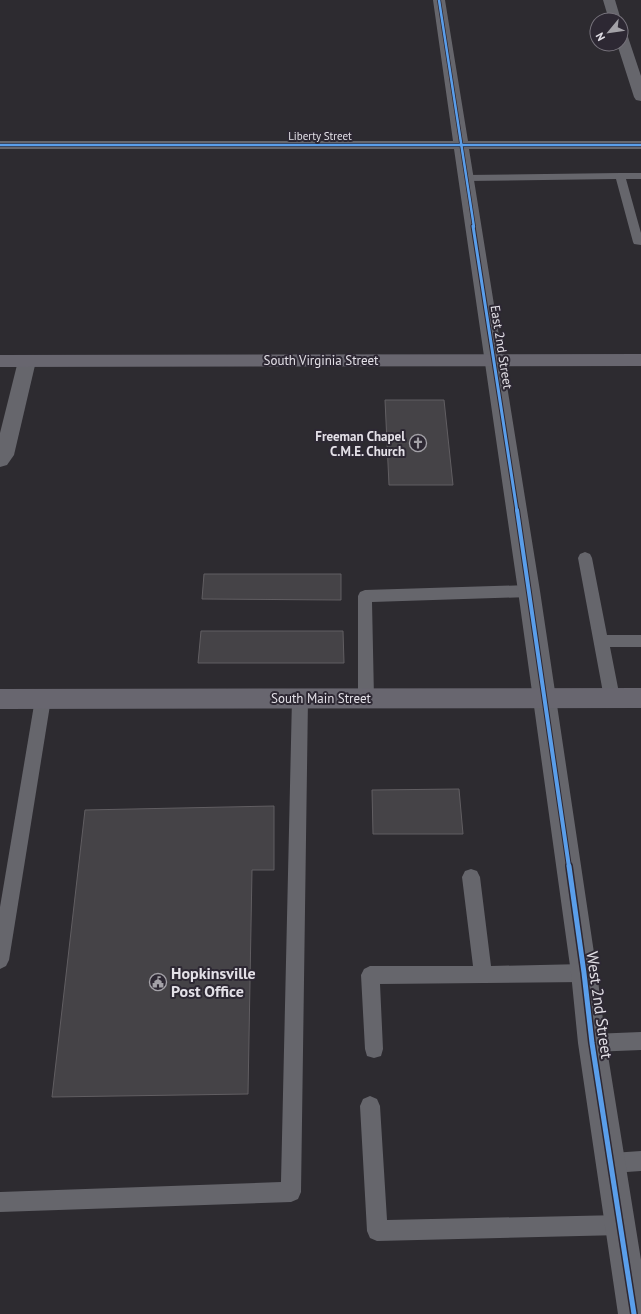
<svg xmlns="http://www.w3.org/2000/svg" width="641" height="1314" font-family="'PT Sans',sans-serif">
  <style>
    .building { fill: #454347; stroke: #615e62 }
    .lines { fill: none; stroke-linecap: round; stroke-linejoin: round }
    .service { fill: #66666c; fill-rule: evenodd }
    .minor { fill: #66666c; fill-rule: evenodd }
    .primary { fill: #68666f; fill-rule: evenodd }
    .cycleway-far3-casing { stroke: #2d2833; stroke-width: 4 }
    .cycleway-far2-casing { stroke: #2d2833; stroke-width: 5 }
    .cycleway-far1-casing { stroke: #2d2833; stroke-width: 6 }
    .cycleway-casing { stroke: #2d2833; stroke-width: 8 }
    .cycleway-far3 { stroke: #5a9eea; stroke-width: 2.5 }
    .cycleway-far2 { stroke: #5a9eea; stroke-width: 3 }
    .cycleway-far1 { stroke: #5a9eea; stroke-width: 4 }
    .cycleway { stroke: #5a9eea; stroke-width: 5 }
    .labels { text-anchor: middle; stroke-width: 4; stroke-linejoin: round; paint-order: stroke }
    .far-street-label { font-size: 11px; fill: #e3e0e7; stroke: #2d2833 }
    .street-label { font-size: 13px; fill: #e3e0e7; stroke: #2d2833 }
    .poi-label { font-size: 13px; font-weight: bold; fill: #e3e0e7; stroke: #2d2833; text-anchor: end }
    .near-poi-label { font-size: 16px; font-weight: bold; fill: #e3e0e7; stroke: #2d2833; text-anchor: start }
    .near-street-label { font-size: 16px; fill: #e3e0e7; stroke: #2d2833 }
  </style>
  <rect width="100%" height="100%" fill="#2d2b30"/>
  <!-- building -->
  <g class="building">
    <polygon points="385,400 444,400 453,485 389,485"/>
    <polygon points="204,574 341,574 341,600 202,599"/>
    <polygon points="201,631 343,631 344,663 198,663"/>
    <polygon points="459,789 463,834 373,834 372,790"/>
    <polygon points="274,806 274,870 252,870 248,1094 52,1097 85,810"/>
  </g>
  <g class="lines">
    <!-- service -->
    <g class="service">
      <polygon points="620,173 641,173 641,179 626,179 641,233 641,245 634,244 633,242 616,179 466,181 461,178 466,175"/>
      <polygon points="585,552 590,554 592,558 607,635 641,635 641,647 610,647 620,698 617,703 612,705 607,703 604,698 578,558 580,554"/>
      <polygon points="529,585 534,587 536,591 534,595 529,597 372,602 374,698 371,703 366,705 361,703 358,698 358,596 360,592 365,590"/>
      <polygon points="300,691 305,693 308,698 301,1192 298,1199 291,1202 0,1212 0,1192 281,1182 292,698 295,693"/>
      <polygon points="43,692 48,694 51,699 9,960 6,966 0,969 0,907 35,699 38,694"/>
      <polygon points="471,869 477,871 480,877 491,966 584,964 590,967 593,973 590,979 584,982 380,984 383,1049 381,1056 374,1058 367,1056 365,1049 361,975 364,969 370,966 473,966 462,877 465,871"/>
      <polygon points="641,1032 641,1050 592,1052 585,1050 583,1043 585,1036 592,1034"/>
      <polygon points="370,1096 377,1099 380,1106 387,1220 621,1215 628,1218 631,1225 628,1232 621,1235 377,1241 370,1238 367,1231 360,1106 363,1099"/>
      <polygon points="641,1151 641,1171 612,1173 605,1170 602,1163 605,1156 612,1153"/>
    </g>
    <!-- minor -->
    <g class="minor">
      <polygon points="433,0 445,0 468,141 641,141 641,149 469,149 540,591 597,973 606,1043 641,1260 641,1314 618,1314 578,1043 571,973 518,591 454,149 0,149 0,141 453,141"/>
      <polygon points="603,0 615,0 621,20 621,21 609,20"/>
      <polygon points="621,33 626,34 628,37 641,76 641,101 636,100 634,97 617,44 621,44"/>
      <polygon points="27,355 33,357 36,361 14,455 7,465 0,467 0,433 18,361 21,357"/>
    </g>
    <!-- primary -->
    <g class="primary">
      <polygon points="641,354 641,366 0,367 0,355"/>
      <polygon points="641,688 641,708 0,709 0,689"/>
    </g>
    <!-- cycleway-far3 casing -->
    <g class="cycleway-far3-casing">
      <g id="cycleway-far3">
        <polyline points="439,0 474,227"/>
        <polyline points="0,145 641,145"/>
      </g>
    </g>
    <!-- cycleway-far2 casing -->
    <g class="cycleway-far2-casing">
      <polyline id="cycleway-far2" points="473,226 517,511"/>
    </g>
    <!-- cycleway-far1 casing -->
    <g class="cycleway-far1-casing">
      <polyline id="cycleway-far1" points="517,510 569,867"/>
    </g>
    <!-- cycleway casing -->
    <g class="cycleway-casing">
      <polyline id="cycleway" points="569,866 584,973 592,1043 634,1314"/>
    </g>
    <!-- cycleway-far3 -->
    <use href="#cycleway-far3" class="cycleway-far3"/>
    <!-- cycleway-far2 -->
    <use href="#cycleway-far2" class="cycleway-far2"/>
    <!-- cycleway-far1 -->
    <use href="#cycleway-far1" class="cycleway-far1"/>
    <!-- cycleway -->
    <use href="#cycleway" class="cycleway"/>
  </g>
  <!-- icons -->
  <defs>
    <g id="church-ring" transform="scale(0.9)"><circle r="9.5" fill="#2d2833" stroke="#a3a1a7" stroke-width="1.5"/><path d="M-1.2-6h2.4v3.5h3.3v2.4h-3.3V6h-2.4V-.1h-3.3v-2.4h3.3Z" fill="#a3a1a7"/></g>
    <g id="civic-ring" transform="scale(0.9)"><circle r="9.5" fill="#2d2833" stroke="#a3a1a7" stroke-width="1.5"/><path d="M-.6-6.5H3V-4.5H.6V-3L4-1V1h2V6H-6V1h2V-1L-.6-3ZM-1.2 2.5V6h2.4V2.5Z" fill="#a3a1a7"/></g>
  </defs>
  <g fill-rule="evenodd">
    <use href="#church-ring" x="418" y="443"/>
    <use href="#civic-ring" x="158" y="982"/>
  </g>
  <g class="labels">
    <!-- far-street labels -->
    <g class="far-street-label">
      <text x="320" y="140">Liberty Street</text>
    </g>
    <!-- street labels -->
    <g class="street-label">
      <text transform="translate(502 347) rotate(81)" y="5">East 2nd Street</text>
      <text x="321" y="365">South Virginia Street</text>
      <text x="321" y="703">South Main Street</text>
    </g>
    <!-- poi labels -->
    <g class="poi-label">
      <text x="405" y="441">Freeman Chapel<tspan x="405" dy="15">C.M.E. Church</tspan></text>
    </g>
    <!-- near-poi labels -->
    <g class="near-poi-label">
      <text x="171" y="979">Hopkinsville<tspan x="171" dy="18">Post Office</tspan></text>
    </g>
    <!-- near-street labels -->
    <g class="near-street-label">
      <text transform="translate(600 1005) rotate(82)" y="6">West 2nd Street</text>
    </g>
  </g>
  <!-- north arrow -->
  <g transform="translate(609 32) rotate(241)"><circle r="19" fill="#2d2833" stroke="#76727b"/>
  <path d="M0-3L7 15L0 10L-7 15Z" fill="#a3a1a7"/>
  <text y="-6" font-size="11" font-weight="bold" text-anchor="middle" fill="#e3e0e7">N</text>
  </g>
</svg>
